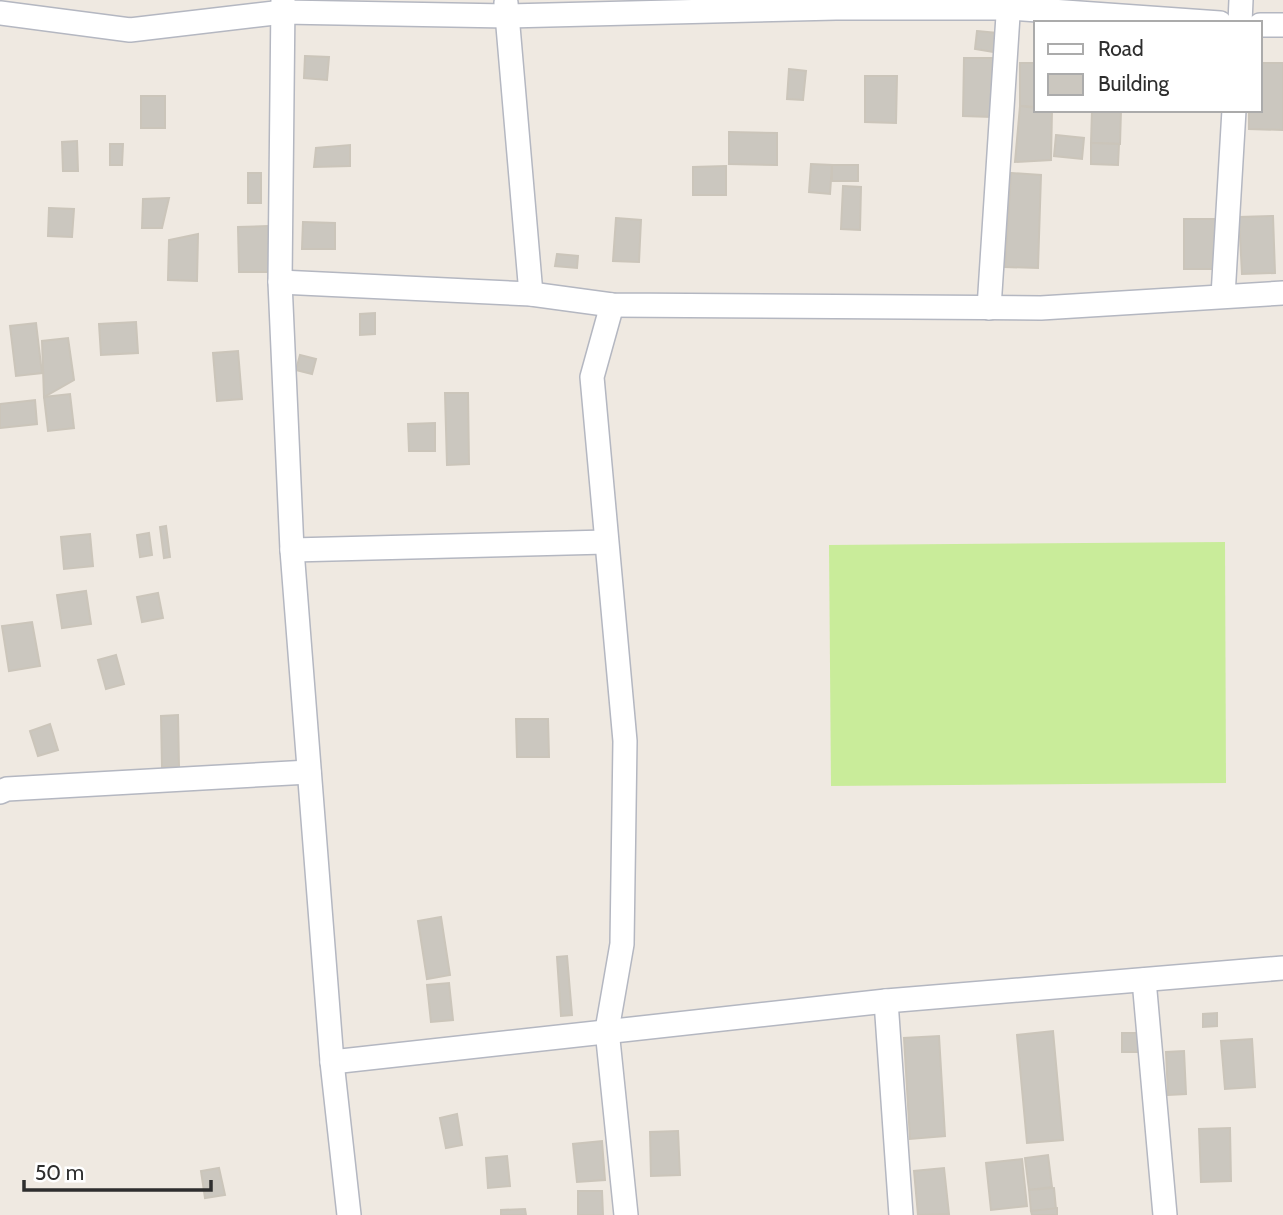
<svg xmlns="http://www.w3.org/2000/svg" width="1283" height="1215" font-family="Cabin,sans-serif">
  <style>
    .pitch { fill: #c9ec9a }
    .building { fill: #cbc7bf; stroke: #cbc5ba; stroke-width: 2 }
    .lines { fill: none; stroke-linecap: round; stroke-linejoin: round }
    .street-casing { stroke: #b4b7c1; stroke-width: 26 }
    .street { stroke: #fff; stroke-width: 23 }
  </style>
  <rect width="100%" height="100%" fill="#efe9e1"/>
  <!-- pitch -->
  <polygon class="pitch" points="1225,542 1226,783 831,786 829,545"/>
  <!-- building -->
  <g class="building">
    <polygon points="977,31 997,33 994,52 975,49"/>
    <polygon points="305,56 329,57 327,80 304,78"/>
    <polygon points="964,58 993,58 992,117 963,116"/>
    <polygon points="1020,63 1036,63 1036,107 1020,106"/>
    <polygon points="1260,63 1283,63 1283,130 1249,129 1249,110 1260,110"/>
    <polygon points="789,69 806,71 803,100 787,99"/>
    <polygon points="865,76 897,76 896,123 865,122"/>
    <rect x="141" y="96" width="24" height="32"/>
    <polygon points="1020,106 1052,110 1051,160 1015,162"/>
    <polygon points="1092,110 1121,110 1120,144 1091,143"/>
    <polygon points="729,132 777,133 777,165 729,164"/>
    <polygon points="1056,135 1084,138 1082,159 1054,156"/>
    <polygon points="77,141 78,171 63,171 62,142"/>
    <polygon points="1091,143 1119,144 1118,165 1091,164"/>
    <polygon points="110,144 123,144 122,165 110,165"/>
    <polygon points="350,145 350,166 314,167 316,148"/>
    <polygon points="811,164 832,165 830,194 809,192"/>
    <rect x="832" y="165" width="26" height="16"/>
    <polygon points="726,166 726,195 693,195 693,167"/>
    <rect x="248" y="173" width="13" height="30"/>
    <polygon points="1011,173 1041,175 1038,268 1005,267"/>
    <polygon points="843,186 861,187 860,230 841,229"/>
    <polygon points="169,198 162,228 142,228 143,199"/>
    <polygon points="49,208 74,209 72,237 48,236"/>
    <polygon points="1273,216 1275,273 1242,274 1239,217"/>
    <polygon points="616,218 641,220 639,262 613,261"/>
    <rect x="1184" y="219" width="33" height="50"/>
    <polygon points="303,222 335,223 335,249 302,249"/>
    <polygon points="268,226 269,272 239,272 238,227"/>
    <polygon points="198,234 197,281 168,280 169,240"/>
    <polygon points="557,254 578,256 577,268 555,266"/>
    <polygon points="375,313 375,334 360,335 360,314"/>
    <polygon points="136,322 138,353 101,355 99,324"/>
    <polygon points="36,323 42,373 16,376 10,326"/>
    <polygon points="68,338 74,380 44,397 42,341"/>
    <polygon points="238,351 242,399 217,401 213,353"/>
    <polygon points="300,355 316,359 312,374 296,370"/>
    <polygon points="445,393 468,393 469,464 447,465"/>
    <polygon points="70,394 74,428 48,431 44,397"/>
    <polygon points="35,400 37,424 0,428 0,404"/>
    <polygon points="435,423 435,451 409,451 408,424"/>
    <polygon points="166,526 170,557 164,558 160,527"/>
    <polygon points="149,533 152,555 140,557 137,535"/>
    <polygon points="90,534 93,566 64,569 61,537"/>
    <polygon points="86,591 91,624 62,628 57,595"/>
    <polygon points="158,593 163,618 142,622 137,597"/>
    <polygon points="32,622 40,666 9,671 2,626"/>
    <polygon points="116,655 124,684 106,689 98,660"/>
    <polygon points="178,715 179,767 162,767 161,716"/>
    <polygon points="516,719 548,719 549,757 517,757"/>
    <polygon points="50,724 58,750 38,756 30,731"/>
    <polygon points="441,917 450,975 427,979 418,921"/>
    <polygon points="567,956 572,1015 561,1016 557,957"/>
    <polygon points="449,983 453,1020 431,1022 427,985"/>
    <polygon points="1217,1013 1217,1026 1203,1027 1203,1014"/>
    <polygon points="1053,1031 1063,1140 1027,1143 1017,1035"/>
    <rect x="1122" y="1033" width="19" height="19"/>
    <polygon points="939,1036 945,1136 910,1139 904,1038"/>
    <polygon points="1252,1039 1255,1087 1225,1089 1221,1041"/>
    <polygon points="1184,1051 1186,1094 1168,1095 1166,1052"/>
    <polygon points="457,1114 462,1145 446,1148 440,1118"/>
    <polygon points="1230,1128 1231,1181 1201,1182 1199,1129"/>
    <polygon points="678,1131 680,1175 651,1176 650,1132"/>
    <polygon points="602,1141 605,1180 577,1182 573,1144"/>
    <polygon points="1048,1155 1052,1187 1029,1190 1025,1158"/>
    <polygon points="507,1156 510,1186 488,1188 486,1158"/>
    <polygon points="1022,1159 1027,1206 991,1210 986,1163"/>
    <polygon points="219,1168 225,1195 205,1198 201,1171"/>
    <polygon points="944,1168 949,1214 918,1215 914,1171"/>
    <polygon points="1054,1188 1056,1209 1031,1211 1029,1190"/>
    <polygon points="578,1191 602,1191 603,1215 578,1215"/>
    <polygon points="1057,1208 1057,1215 1032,1215 1031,1211"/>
    <polygon points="525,1209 526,1215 501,1215 501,1210"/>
  </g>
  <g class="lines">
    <!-- street casing -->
    <g class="street-casing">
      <g id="street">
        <polyline points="283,0 280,282 292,550 332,1062 349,1215"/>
        <polyline points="506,3 531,294"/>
        <polyline points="0,13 130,30 283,12 507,16 836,8 1009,8 1220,23"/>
        <polyline points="1240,23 1241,0"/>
        <polyline points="1260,25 1283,25"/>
        <polyline points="280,282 531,294 612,305 1041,308 1283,293"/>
        <polyline points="1223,296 1234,110"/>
        <polyline points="612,305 592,377 625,741 622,944 607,1030 626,1215"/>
        <polyline points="989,308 1009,0"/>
        <polyline points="292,550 606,542"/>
        <polyline points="0,792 7,789 309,772"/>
        <polyline points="1144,980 1165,1215"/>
        <polyline points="886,1001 901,1215"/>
        <polyline points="332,1062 886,1001 1283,968"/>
      </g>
    </g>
    <!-- street -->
    <use href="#street" class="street"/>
  </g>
  <!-- legend -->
  <rect x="1034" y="21" width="228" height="91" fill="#ffffff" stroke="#ababab" stroke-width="2"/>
  <rect x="1048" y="44" width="35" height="10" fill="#ffffff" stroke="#ababab" stroke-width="2"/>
  <text x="1098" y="56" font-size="21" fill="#2e2e2e">Road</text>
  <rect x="1048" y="74" width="35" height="21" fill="#cbc7bf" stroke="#ababab" stroke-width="2"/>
  <text x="1098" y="91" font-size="21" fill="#2e2e2e">Building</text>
  <!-- scale -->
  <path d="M24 1180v10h187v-10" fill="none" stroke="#2e2e2e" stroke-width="3.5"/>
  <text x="35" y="1180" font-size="21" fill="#2e2e2e" stroke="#ffffff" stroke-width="5" paint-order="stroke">50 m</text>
</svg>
